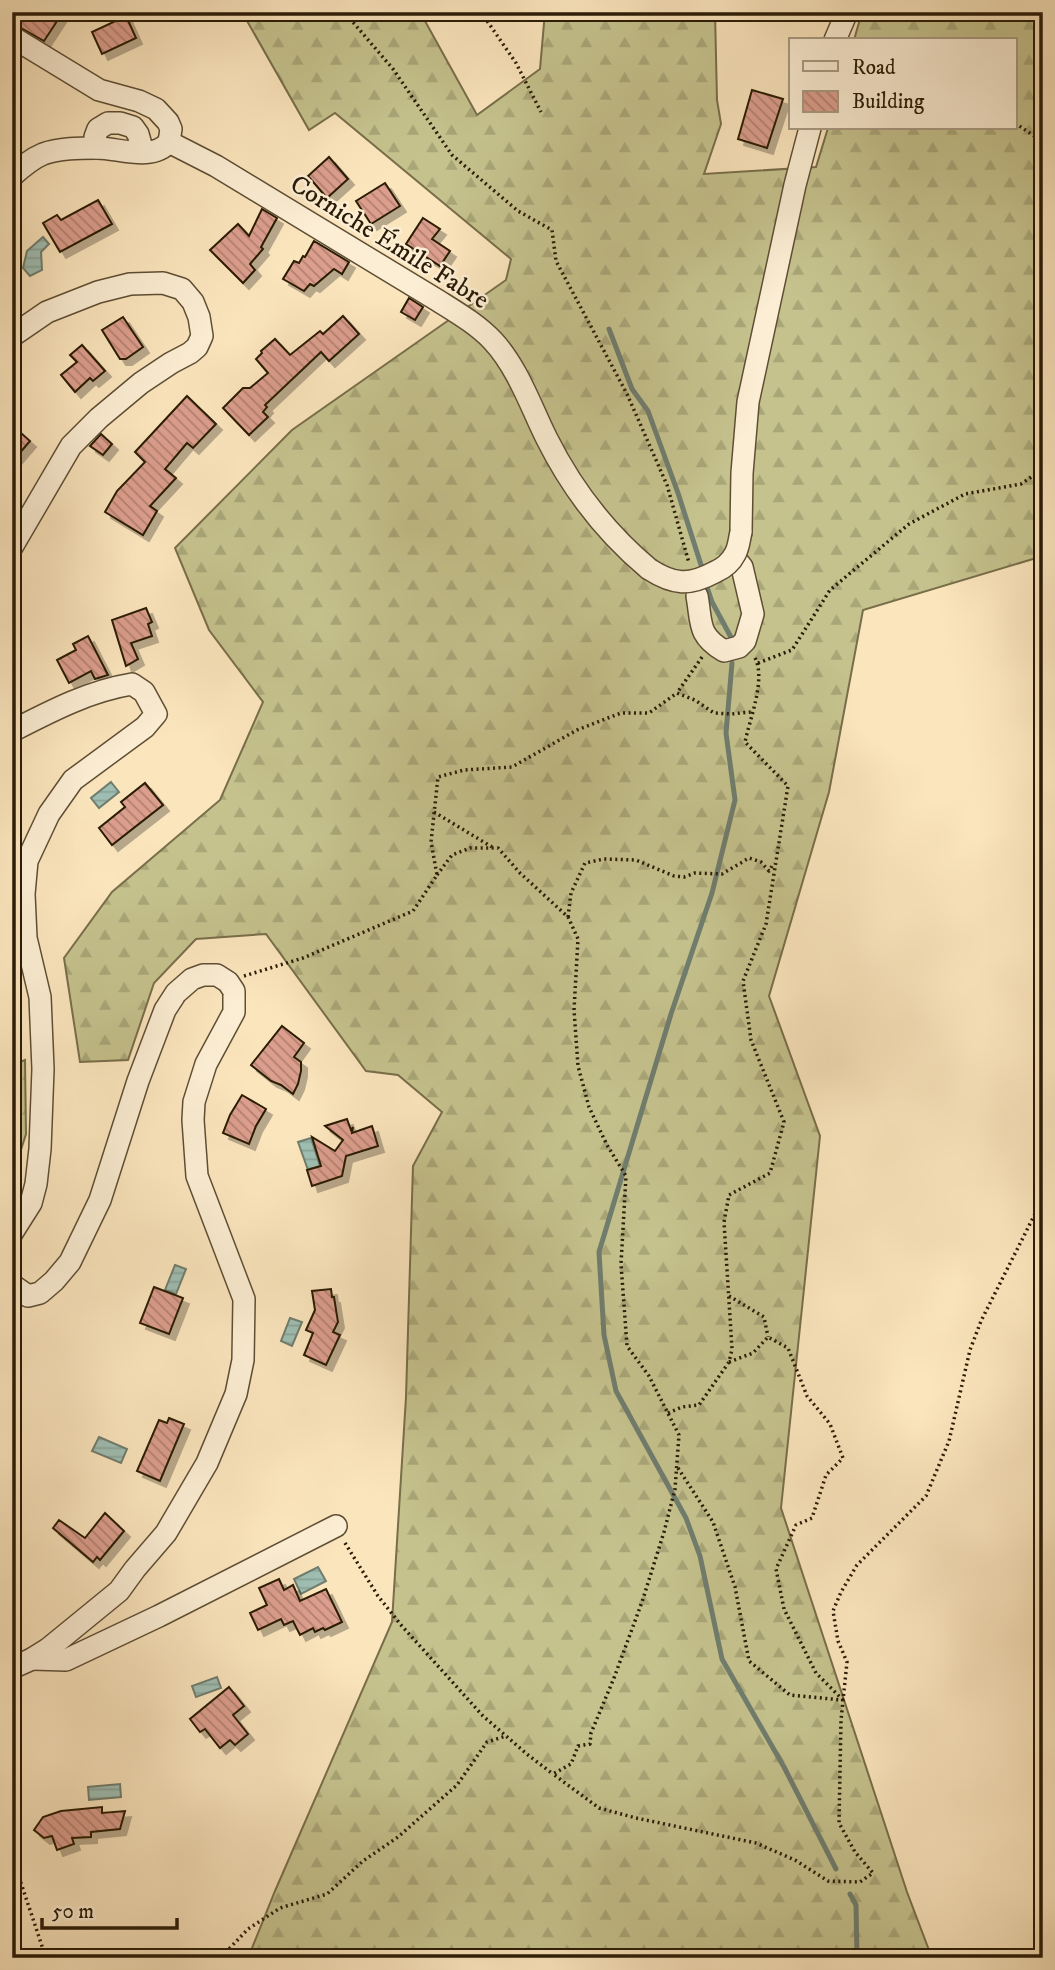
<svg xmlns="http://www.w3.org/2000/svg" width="1055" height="1970" font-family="'IM FELL DW Pica',serif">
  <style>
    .forest { fill: url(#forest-firs); stroke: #786e4a; stroke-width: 2 }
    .water { fill: url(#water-rules); stroke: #707d6e; stroke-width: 2 }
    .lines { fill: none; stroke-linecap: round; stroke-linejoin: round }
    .stream { stroke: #707d6e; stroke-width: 5 }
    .building { fill: url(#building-back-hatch); stroke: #2a1b06; stroke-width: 2; filter: url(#shadow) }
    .minor-casing { stroke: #5e4e34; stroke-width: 24 }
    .path { stroke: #2a1b06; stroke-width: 3.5; stroke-dasharray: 2 3.5; stroke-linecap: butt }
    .minor { stroke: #fceed4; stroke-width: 21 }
    .minor-bridge-casing { stroke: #5e4e34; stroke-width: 24; stroke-linecap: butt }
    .minor-bridge { stroke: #fceed4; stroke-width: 21 }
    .labels { text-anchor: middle; stroke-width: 5; stroke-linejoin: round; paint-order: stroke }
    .street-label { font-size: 26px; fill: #2a1b06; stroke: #fceed4 }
  </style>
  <defs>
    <pattern id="forest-firs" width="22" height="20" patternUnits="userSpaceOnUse" patternTransform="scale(1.75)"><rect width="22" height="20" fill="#c5c28d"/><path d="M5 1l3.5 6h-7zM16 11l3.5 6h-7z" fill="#a9a678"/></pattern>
    <pattern id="water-rules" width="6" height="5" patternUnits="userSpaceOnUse" patternTransform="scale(1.75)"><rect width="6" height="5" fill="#9fbfb4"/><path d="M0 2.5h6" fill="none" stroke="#89a499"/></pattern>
    <pattern id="building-back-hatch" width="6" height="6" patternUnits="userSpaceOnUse" patternTransform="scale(1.75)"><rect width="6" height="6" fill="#dc9e8d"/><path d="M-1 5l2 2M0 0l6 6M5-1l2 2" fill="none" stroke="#b38071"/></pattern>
    <filter id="shadow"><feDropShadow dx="6" dy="6" stdDeviation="0" flood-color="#0004"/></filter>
  </defs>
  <rect width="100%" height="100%" fill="#fbe5bd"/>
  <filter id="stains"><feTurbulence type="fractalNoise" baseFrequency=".00286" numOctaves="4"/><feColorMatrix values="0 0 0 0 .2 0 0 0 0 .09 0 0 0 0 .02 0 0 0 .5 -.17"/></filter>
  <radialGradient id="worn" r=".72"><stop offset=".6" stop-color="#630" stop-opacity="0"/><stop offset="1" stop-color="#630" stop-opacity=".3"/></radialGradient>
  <!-- forest -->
  <g class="forest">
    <polygon points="242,12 420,12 477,115 540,69 545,12 715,12 717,100 721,124 704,174 816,167 828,128 1015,128 1015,40 854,40 862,12 1042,12 1043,556 863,610 829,792 769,996 820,1136 781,1508 907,1892 932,1958 248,1958 275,1891 392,1622 406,1397 413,1166 442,1112 398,1075 366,1071 266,934 196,939 154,983 128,1060 80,1062 64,958 112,892 220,800 263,702 209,630 175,548 292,430 506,280 511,259 335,113 309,130"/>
    <polygon points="25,1060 26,1134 12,1178 12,1065"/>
  </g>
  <!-- water -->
  <g class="water">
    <polygon points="43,237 49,244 41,252 42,270 30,276 23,268 27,251"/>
    <polygon points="111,782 119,792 99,808 91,798"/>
    <polygon points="311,1138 320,1166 308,1170 298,1142"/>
    <polygon points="175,1265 186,1269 176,1294 165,1290"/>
    <polygon points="290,1318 302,1322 292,1346 281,1341"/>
    <polygon points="99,1437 127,1449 121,1463 92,1451"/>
    <polygon points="318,1567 326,1581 301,1594 294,1579"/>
    <polygon points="217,1677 221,1688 196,1697 192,1686"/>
    <polygon points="120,1784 121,1797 89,1800 88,1787"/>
  </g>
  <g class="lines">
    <!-- stream -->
    <g class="stream">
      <polyline points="609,329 632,389 648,411 678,493 703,571"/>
      <polyline points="705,581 712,602 733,641"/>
      <polyline points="732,663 726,733 735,800 712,893 671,1014 599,1252 604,1335 616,1391 686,1518 700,1556 722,1659 784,1767 836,1869"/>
      <polyline points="850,1894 856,1905 857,1958"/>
    </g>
  </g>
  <!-- building -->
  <g class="building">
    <polygon points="22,12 63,12 44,41 14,24"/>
    <polygon points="126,16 136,38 102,54 92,32"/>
    <polygon points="752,90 783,99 767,148 738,139"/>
    <polygon points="329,157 348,179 327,198 308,176"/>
    <polygon points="385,183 400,206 371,224 356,201"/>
    <polygon points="98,200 112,224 60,252 43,223 57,215 61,220"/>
    <polygon points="262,209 277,218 261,247 263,249 250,264 255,270 243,283 210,250 238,224 249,236"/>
    <polygon points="423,218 440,229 432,239 450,251 440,266 406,244"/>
    <polygon points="314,241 349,262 342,274 334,269 314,286 310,284 304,291 283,279 294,261 299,263 303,256 305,257"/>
    <polygon points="409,298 423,307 415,320 401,312"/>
    <polygon points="343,316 359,334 329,361 321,352 265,405 267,407 263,412 268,417 249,435 223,408 243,388 250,388 268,373 256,359 262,353 261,351 275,339 290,355 320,331 323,334"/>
    <polygon points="123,317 143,347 126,359 120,359 102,330"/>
    <polygon points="82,345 105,371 93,381 90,378 75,392 61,375 77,362 70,355"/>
    <polygon points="187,396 216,424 193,448 187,443 165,469 176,478 150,506 157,511 143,535 105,512 117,491 145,462 135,452"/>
    <polygon points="12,425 30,441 12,462"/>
    <polygon points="101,434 112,444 103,455 90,446"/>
    <polygon points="146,608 152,622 148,624 152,636 131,643 138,659 126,666 112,620"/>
    <polygon points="88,636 108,675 95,679 91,671 69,683 57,660 76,650 73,644"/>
    <polygon points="145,783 163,805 112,845 99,828 125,807 121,802"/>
    <polygon points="282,1026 304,1043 294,1057 301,1062 301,1071 298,1084 293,1094 281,1085 271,1081 251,1065"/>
    <polygon points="242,1095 266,1109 256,1126 249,1144 223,1133 230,1115"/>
    <polygon points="347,1119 351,1130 353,1127 352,1133 372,1126 378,1146 346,1156 342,1176 312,1186 307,1170 321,1166 312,1137 335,1151 343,1140 325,1126"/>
    <polygon points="154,1287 183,1298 169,1334 140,1323"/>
    <polygon points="331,1289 332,1297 334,1297 338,1322 333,1332 340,1335 326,1365 304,1355 313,1333 306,1330 315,1310 312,1291"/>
    <polygon points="169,1418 184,1424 160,1481 137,1471 159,1420 167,1423"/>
    <polygon points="105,1513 124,1531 100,1560 97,1557 93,1562 53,1528 59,1520 85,1538"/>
    <polygon points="279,1579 284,1590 293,1585 300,1601 326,1589 342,1622 325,1630 323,1628 315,1632 313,1628 300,1635 293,1621 284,1625 281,1619 258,1630 250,1613 267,1605 259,1588"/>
    <polygon points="229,1687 244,1706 233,1715 248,1734 235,1745 230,1740 220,1748 205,1729 200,1732 190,1719"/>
    <polygon points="102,1807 102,1813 125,1811 120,1829 91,1832 91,1837 72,1838 74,1844 57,1850 52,1836 44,1838 34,1830 43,1817 61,1811"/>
  </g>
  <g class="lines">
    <!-- minor casing -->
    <g class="minor-casing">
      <g id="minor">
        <polyline points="12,37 99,90 139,101 156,109 168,122 171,129 169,142"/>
        <polyline points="835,40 847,12"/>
        <path d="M 169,142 L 216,166 L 437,300 C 456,312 477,324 493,341 C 518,368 531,407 547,439 C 572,489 606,533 649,569"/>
        <polyline points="97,148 95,137 98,129 108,123 120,123 133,127 138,134 143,152"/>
        <path d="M 12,176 C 22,167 31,159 43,154 C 59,148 80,148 97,148 C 119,148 152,162 169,142"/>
        <polyline points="12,336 47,312 98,292 130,284 163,283 182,289 193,302 199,317 202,336 197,347 190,353 171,363 141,383 99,418 71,446 12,547"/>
        <polyline points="741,532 742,473 748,402 795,185 810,128"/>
        <path d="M 697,596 C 702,623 697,635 724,651 L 739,647 L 745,641 L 753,614 L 742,567 L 734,557"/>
        <path d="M 12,731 C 51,711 89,691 132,684 L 144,692 L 156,714 L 145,727 L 73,780 L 49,814 L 27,861 L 24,894 L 26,938 L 40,997 L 43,1069 L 40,1149 L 36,1184 L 31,1203 L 12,1233"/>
        <polyline points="12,1285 28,1296 40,1293 54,1281 70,1262 100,1200 138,1081 165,1010 176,993 192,979 203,975 217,975 228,982 234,991 234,1012 206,1064 194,1102 193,1120 197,1176 244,1299 243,1360 236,1394 207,1463 166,1533 135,1569 119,1591 48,1649 32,1659 12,1668"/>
        <polyline points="32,1659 66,1660 159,1616 336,1526"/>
      </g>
    </g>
    <!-- path -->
    <g class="path">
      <polyline points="481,12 516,63 541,112"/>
      <polyline points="346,14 393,69 452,155 518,211 552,230 556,261 627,394 667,485 689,563"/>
      <polyline points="1015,123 1043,142"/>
      <polyline points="702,657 677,693 695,700 714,713 731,714 751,712"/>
      <polyline points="758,663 792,650 830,590 909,524 965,494 1021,484 1043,469"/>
      <polyline points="434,812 492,847"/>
      <polyline points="437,875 452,855 470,848 498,848 520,873 568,917 578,939 574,1010 578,1066 589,1107 607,1145 626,1176 621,1264 627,1346 649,1376 679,1435 675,1489 664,1532 642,1602 614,1678 591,1733 590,1744 578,1746 571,1764 553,1774 599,1808 636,1818 756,1843 795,1860 828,1881 860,1882 873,1873 855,1852 839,1823 841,1720 847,1662 838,1641 833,1611 841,1592 857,1565 926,1496 949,1441 970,1350 981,1321 1043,1198"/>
      <polyline points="568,917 571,893 585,863 604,859 636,860 674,876 684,877 695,873 722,874 749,858 761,862 769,871 774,863"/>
      <polyline points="244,976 303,958 413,911 437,875 431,842 438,777 464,770 512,767 577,730 621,713 649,713 677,693"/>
      <polyline points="729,1296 764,1317 768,1337"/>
      <polyline points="729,1362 753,1353 768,1337 788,1348 807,1396 830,1424 843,1458 826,1475 812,1518 796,1525 776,1569 784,1609 816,1673 843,1700"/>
      <path d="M 668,1413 L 682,1407 L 699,1405 L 729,1362 L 732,1349 L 724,1222 L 729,1195 L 770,1173 L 784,1122 L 751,1040 L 743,981 L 766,924 L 788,786 L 745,742 C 750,718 767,677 754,656"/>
      <polyline points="678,1468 713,1522 735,1587 749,1661 790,1695 842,1700"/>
      <polyline points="345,1543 378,1596 401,1625 483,1716 528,1755 553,1774"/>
      <polyline points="12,1856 46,1958"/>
      <polyline points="224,1958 226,1952 248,1929 280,1908 327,1894 363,1861 398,1837 457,1785 487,1742 506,1736"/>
    </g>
    <!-- minor -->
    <use href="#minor" class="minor"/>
    <!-- minor-bridge casing -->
    <g class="minor-bridge-casing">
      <path id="minor-bridge" d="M 649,569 C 674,585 689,586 715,572 C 724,568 731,562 735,554 C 739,547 739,540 741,532"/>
    </g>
    <!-- minor-bridge -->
    <use href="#minor-bridge" class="minor-bridge"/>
  </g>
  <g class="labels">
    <!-- street labels -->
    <g class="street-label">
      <text transform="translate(390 241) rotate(32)" y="9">Corniche Émile Fabre</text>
    </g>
  </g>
  <!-- margin -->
  <rect width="1055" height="1970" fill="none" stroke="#fbe5bd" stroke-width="42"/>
  <rect x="14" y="14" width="1027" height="1942" fill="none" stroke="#2a1b06" stroke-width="3.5"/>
  <rect x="21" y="21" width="1013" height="1928" fill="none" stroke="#2a1b06" stroke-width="2"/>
  <!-- legend -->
  <rect x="789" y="38" width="228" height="91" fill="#fceed4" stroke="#a89a82" stroke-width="2"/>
  <rect x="803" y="61" width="35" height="10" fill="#fceed4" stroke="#a89a82" stroke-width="2"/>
  <text x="852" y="74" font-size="21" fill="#2a1b06">Road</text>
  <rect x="803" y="91" width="35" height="21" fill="url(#building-back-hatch)" stroke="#a89a82" stroke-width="2"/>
  <text x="852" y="108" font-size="21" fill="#2a1b06">Building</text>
  <!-- scale -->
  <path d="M42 1918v10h135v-10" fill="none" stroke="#2a1b06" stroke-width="3.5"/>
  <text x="52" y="1918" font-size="21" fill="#2a1b06" stroke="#fceed4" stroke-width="5" paint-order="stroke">50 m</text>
  <rect width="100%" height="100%" filter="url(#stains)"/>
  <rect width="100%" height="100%" fill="url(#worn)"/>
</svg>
